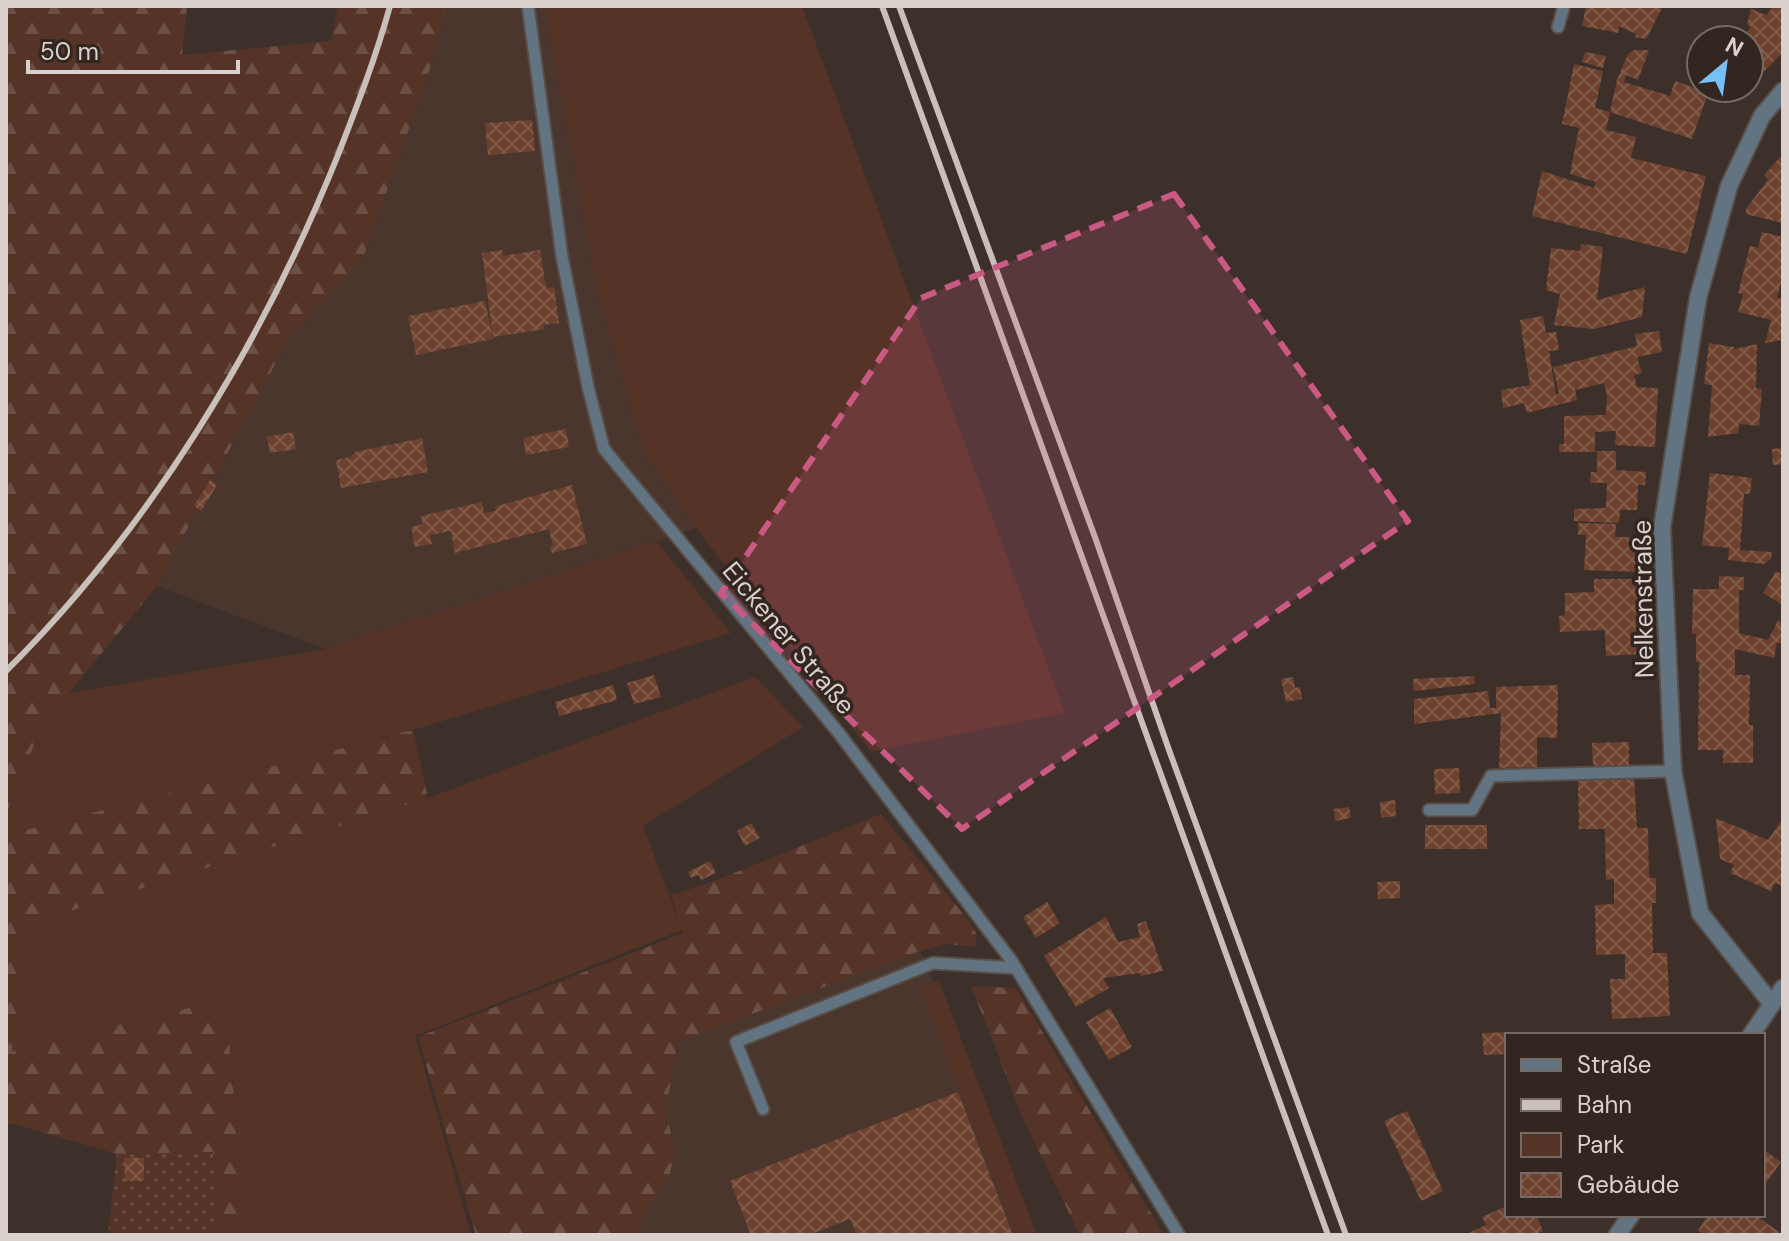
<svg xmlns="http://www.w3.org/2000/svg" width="1789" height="1241" font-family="'DM Sans',sans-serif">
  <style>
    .built { fill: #4a362d }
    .green { fill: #553427 }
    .forest { fill: url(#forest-firs) }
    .garden { fill: url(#garden-dots) }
    .building { fill: url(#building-cross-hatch) }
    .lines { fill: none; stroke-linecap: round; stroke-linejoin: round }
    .service-casing { stroke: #594d47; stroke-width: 15 }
    .minor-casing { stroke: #594d47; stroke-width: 20 }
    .tertiary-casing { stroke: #594d47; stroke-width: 20 }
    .service { stroke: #627482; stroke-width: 11 }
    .minor { stroke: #627482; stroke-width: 16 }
    .tertiary { stroke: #627482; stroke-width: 16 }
    .rail { stroke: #c9bfbb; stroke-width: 6 }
    .marked { fill: #ca5983; fill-opacity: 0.2; stroke: #ca5983; stroke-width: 6; stroke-dasharray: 16 10; stroke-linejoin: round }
    .labels { text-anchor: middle; stroke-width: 7; stroke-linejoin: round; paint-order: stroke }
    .street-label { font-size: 26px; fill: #dad1cd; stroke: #332620 }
  </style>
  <defs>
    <pattern id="forest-firs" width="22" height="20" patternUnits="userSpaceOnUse" patternTransform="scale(2)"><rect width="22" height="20" fill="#553427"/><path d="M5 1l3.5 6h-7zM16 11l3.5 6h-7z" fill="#6d5045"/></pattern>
    <pattern id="garden-dots" width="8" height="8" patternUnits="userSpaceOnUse" patternTransform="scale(2)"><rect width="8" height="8" fill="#553427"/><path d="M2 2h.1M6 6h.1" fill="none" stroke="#6d5045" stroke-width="1.8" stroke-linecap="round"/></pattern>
    <pattern id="building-cross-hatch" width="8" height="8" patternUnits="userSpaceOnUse" patternTransform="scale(2)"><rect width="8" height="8" fill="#6d412d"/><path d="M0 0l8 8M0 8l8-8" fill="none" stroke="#815b4a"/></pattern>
  </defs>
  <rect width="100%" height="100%" fill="#3d302a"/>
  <!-- built -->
  <g class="built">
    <polygon points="446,6 545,6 598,294 644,452 696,528 325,649 157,586 288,340 364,256 431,66"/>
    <polygon points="918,945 1034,1235 486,1235 470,1088"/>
  </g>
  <!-- green -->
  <g class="green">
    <polygon points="545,6 802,6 1065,713 871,752 696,528 644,452 598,294"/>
    <polygon points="656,541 731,633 413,730 6,835 6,814 42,726 69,693 325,649"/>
    <polygon points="755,677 803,727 643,826 682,930 415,1036 471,1235 245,1235 229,1039 11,1051 29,924 428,798"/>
    <polygon points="938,981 939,981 1037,1235 1016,1235 920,988"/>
  </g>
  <!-- forest -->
  <g class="forest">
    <polygon points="6,6 187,6 182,55 331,41 338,6 446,6 431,66 364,256 288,340 157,586 42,726 6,814"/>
    <polygon points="413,730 428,798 29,924 12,1051 206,1004 229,1039 245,1235 217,1235 213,1152 117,1154 6,1122 6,835"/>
    <polygon points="881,814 969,921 977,935 975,947 945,944 917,952 678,1042 669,1092 668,1120 675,1153 669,1177 660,1193 644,1212 637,1235 476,1235 418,1037 683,933 671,895 704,885"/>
    <polygon points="971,986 1014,988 1019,993 1164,1235 1080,1235 1024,1121"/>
  </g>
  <!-- garden -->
  <polygon class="garden" points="213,1152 217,1235 108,1235 117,1154"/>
  <!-- building -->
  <g class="building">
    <polygon points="1586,6 1663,6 1646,39 1635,37 1636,34 1619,26 1618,33 1582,26"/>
    <polygon points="1774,6 1783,6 1783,52 1752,84 1749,81 1749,40 1712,40 1716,25 1746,33 1751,27 1747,24 1751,9 1766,15"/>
    <polygon points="1634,50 1649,50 1638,80 1626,75 1624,82 1670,96 1675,81 1708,93 1692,139 1610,112 1606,130 1636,137 1631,158 1706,176 1687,254 1532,216 1542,171 1594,188 1596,182 1570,174 1579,128 1562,124 1574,64 1603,71 1595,108 1610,112 1617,80 1628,54"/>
    <polygon points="1585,52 1606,56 1603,68 1582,62"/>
    <polygon points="532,120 535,151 488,155 485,123"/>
    <polygon points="1783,154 1783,223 1746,214 1746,209 1768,180 1764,175"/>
    <polygon points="1762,232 1783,237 1783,274 1777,298 1783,299 1783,340 1765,343 1771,320 1738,312 1743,294 1738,293 1750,246 1758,248"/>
    <polygon points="1581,244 1603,247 1597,300 1645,287 1642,317 1594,329 1554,325 1560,294 1546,290 1551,248 1580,251"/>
    <polygon points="502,250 503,256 540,250 546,288 554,287 559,323 543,325 544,329 493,337 482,253"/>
    <polygon points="485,301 493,339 416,355 408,316"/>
    <polygon points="1543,316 1546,333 1556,332 1559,350 1549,351 1556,395 1559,394 1553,367 1637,346 1635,334 1659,331 1662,352 1637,357 1642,373 1634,375 1637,387 1658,388 1655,447 1615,445 1616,431 1595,432 1595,452 1559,452 1559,444 1564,444 1564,416 1606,415 1607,395 1604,383 1575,390 1577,400 1527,413 1524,403 1503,408 1501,390 1530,385 1520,320"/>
    <polygon points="1709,343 1734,347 1734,349 1757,344 1756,388 1762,389 1759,426 1739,424 1738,433 1708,437 1712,385 1704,384"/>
    <polygon points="566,429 569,447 526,455 523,438"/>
    <polygon points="293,432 296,449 270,453 267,437"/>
    <polygon points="422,438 428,472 341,488 336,460 351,457 355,452"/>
    <polygon points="1783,448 1783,464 1773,465 1772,449"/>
    <polygon points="1597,451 1616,451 1616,470 1646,472 1645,485 1638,485 1637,510 1620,510 1619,523 1574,521 1574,509 1606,508 1607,483 1590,483 1591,472 1597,472"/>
    <polygon points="1710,473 1752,478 1750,494 1744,494 1740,550 1772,552 1771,559 1764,564 1728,560 1729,548 1702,545"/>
    <polygon points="210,480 217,485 201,511 194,506"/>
    <polygon points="572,485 587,544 552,553 550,546 553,546 549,529 455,553 451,531 430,535 432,544 415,547 411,527 423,524 421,516 482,502 484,513 496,511 495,507 504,504"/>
    <polygon points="1578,523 1616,524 1615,537 1641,537 1639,572 1584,570 1586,535 1578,535"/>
    <polygon points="1776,571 1783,575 1783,605 1763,593"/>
    <polygon points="1719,576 1744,577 1744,590 1739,590 1739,633 1768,640 1778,621 1783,623 1783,644 1777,642 1774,658 1735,649 1735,675 1750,675 1749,725 1753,725 1753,763 1723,763 1723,750 1698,750 1699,662 1696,662 1696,634 1692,634 1693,589 1719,589"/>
    <polygon points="1594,579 1639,579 1642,654 1606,656 1605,630 1560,632 1559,616 1565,615 1565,593 1594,592"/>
    <polygon points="654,675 661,697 634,704 627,683"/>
    <polygon points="1474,676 1475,684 1414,691 1413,679"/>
    <polygon points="1293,677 1295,688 1300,687 1302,699 1286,702 1281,679"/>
    <polygon points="613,685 617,700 559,716 555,702"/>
    <polygon points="1558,685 1557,738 1537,737 1537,767 1499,768 1501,713 1414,724 1414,699 1488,691 1490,708 1496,708 1496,687"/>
    <polygon points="1629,742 1629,765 1593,766 1592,743"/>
    <polygon points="1459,768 1460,793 1435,794 1434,769"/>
    <polygon points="1634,778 1637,828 1648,828 1649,878 1656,878 1656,903 1652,903 1653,953 1667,953 1670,1016 1612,1019 1610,979 1625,979 1625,954 1596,955 1595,905 1614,904 1614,879 1606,880 1605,829 1579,829 1578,780"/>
    <polygon points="1395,800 1396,816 1381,818 1380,802"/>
    <polygon points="1349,807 1351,818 1335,821 1334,809"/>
    <polygon points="1716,818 1768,840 1783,818 1783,886 1775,883 1771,891 1730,873 1734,865 1720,859"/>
    <polygon points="751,823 760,838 745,846 737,831"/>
    <rect x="1425" y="825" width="62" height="24"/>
    <polygon points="710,861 716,873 701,880 699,875 691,878 688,872"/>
    <polygon points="1400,881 1400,898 1378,899 1377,882"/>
    <polygon points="1047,902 1060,923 1036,938 1023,917"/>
    <polygon points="1106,917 1118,942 1140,937 1137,924 1146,921 1163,971 1141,976 1140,973 1103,978 1109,988 1076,1007 1044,956"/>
    <polygon points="1110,1008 1132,1047 1109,1060 1086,1022"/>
    <polygon points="1511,1032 1511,1035 1507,1035 1507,1054 1484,1055 1482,1033"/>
    <polygon points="958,1092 1013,1235 857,1235 850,1219 809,1235 751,1235 730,1181"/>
    <polygon points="1407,1111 1443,1191 1421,1201 1384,1121"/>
    <polygon points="1763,1149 1781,1162 1763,1187"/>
    <polygon points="124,1158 144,1158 144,1181 125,1181"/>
    <polygon points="1507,1206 1507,1215 1536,1215 1543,1231 1534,1235 1464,1235 1486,1225 1482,1217"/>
    <polygon points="1708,1215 1759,1215 1758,1217 1783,1235 1704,1235 1698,1231"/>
  </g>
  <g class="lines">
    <!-- service casing -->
    <g class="service-casing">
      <g id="service">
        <polyline points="528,6 562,257 588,387 604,449 838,732 1011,960 1179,1235"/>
        <polyline points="1558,27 1564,6"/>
        <polyline points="1429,810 1472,810 1491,776 1673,771"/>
        <polyline points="763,1109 736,1042 933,963 1016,968"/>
      </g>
    </g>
    <!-- minor casing -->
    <g class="minor-casing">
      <polyline id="minor" points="1772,1004 1700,913 1673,771 1662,528 1698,298 1729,186 1762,116 1783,91"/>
    </g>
    <!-- tertiary casing -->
    <g class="tertiary-casing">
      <g id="tertiary">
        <polyline points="1751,1035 1783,988"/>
        <polyline points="1617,1235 1631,1215"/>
      </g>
    </g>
    <!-- service -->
    <use href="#service" class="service"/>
    <!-- minor -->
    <use href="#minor" class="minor"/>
    <!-- tertiary -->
    <use href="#tertiary" class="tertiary"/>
    <!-- rail -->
    <g class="rail">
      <polyline points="882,6 1328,1235"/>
      <polyline points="899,6 1096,540 1169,750 1346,1235"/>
      <path d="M 6,671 C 151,527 262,344 338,155 C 357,106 376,57 390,6"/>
    </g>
  </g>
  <!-- marked area -->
  <path class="marked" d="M 1174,194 L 1408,521 L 962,829 L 721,593 L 921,298 Z"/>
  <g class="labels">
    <!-- street labels -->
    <g class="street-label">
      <text transform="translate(1643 599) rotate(-91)" y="9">Nelkenstraße</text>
      <text transform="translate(789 638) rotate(50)" y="9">Eickener Straße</text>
    </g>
  </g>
  <!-- border -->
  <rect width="1789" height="1241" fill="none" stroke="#dad1cd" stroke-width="16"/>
  <!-- legend -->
  <rect x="1505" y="1033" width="260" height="184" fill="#332620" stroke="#766a65" stroke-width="2"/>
  <rect x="1521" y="1059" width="40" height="12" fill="#627482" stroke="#766a65" stroke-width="2"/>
  <text x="1577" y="1073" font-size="24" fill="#dad1cd">Straße</text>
  <rect x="1521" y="1099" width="40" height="12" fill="#c9bfbb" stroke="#766a65" stroke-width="2"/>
  <text x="1577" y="1113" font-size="24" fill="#dad1cd">Bahn</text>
  <rect x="1521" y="1133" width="40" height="24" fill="#553427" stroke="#766a65" stroke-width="2"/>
  <text x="1577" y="1153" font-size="24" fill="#dad1cd">Park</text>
  <rect x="1521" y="1173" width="40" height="24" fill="url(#building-cross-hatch)" stroke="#766a65" stroke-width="2"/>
  <text x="1577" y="1193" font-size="24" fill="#dad1cd">Gebäude</text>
  <!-- north arrow -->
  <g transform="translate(1725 64) rotate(29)"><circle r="38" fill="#332620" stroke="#766a65" stroke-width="2"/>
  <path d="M0-6L14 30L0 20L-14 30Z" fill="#77c0f7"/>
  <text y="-12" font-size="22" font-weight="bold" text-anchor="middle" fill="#dad1cd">N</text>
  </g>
  <!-- scale -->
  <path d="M28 60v12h210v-12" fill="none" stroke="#dad1cd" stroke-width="4"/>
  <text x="40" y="60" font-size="24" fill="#dad1cd" stroke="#332620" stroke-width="6" paint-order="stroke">50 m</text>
</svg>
